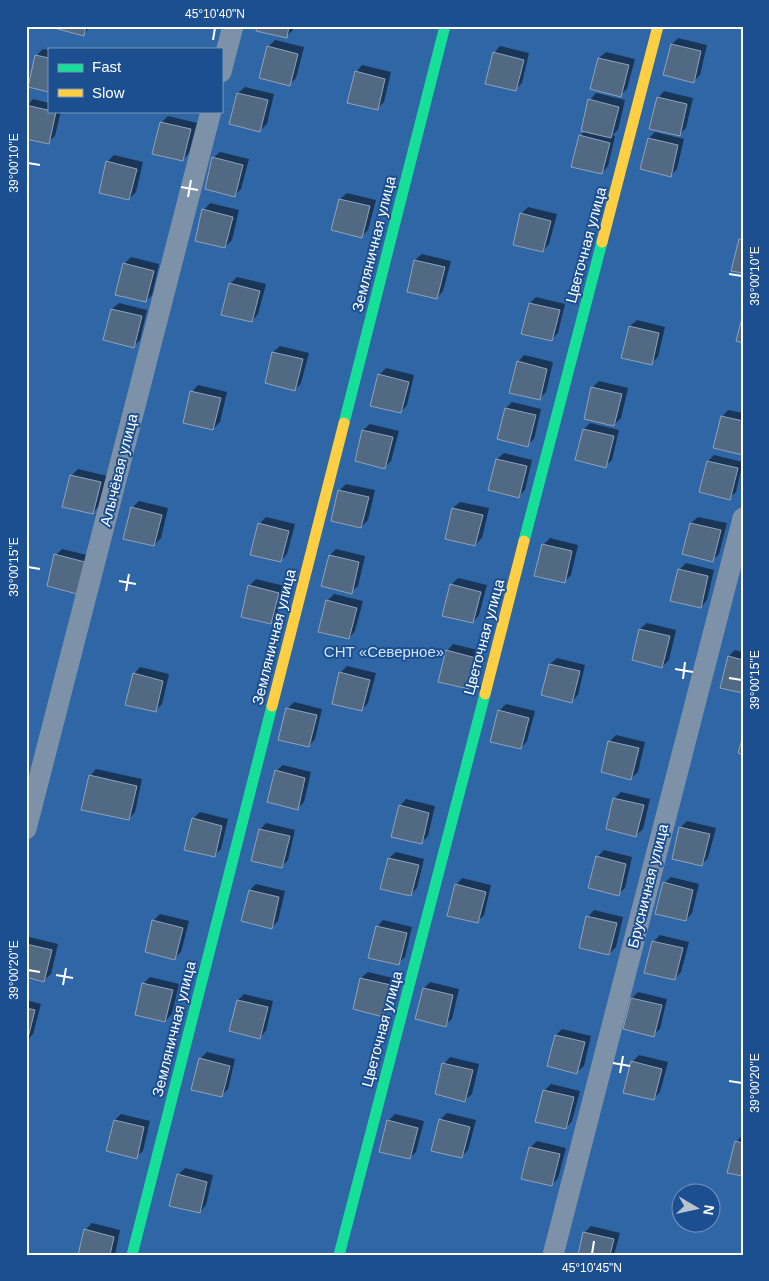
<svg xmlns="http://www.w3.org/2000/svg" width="769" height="1281" font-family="Helvetica,sans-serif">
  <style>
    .green { fill: #2f66a5; fill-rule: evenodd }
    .shadow { fill: #0007 }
    .building { fill: #526984; stroke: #92a2b6 }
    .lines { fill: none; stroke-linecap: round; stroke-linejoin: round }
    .street { stroke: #7d92a8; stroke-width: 21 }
    .fast { stroke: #16e098; stroke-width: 11 }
    .slow { stroke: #ffcf43; stroke-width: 11 }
    .ticks { fill: none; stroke: #fff; stroke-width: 2 }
    .labels { text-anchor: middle; stroke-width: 4; stroke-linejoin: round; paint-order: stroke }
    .street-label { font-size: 15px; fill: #fff; stroke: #1b4f8f }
    .park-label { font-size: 15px; fill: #cfe3fa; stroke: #1b4f8f }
    .neatline { fill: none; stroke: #fff; stroke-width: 2 }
    .ticks-label { font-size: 12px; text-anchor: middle; fill: #fff }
  </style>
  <rect width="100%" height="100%" fill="#365274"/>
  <!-- green -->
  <path class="green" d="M 26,26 L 743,26 L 743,1255 L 26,1255 ZM 49,49 L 221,49 L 221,111 L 49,111 ZM 682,1194 L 712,1194 L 712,1224 L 682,1224 Z"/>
  <!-- shadow -->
  <g class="shadow">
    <polygon points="55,26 91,26 84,34"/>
    <polygon points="258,26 294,26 293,30 286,37"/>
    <polygon points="678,38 707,45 700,75 693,82 672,44"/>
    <polygon points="275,40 304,47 296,78 290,84 268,47"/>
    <polygon points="500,46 529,53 522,83 515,90 494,53"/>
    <polygon points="43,49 49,50 49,91 36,56"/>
    <polygon points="606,52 635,59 627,89 620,96 599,58"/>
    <polygon points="362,65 391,72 384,102 377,109 356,72"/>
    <polygon points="245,87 274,94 267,124 260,130 231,123 238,93"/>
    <polygon points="664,91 693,98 686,128 679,135 658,98"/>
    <polygon points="596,93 625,100 618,130 612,135 615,136 608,166 602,173 580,136 585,131 590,100"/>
    <polygon points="33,99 49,103 49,111 61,111 55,136 48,142 27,106"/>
    <polygon points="168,116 197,123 189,153 183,160 161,123"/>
    <polygon points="655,132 684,139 677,169 670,176 649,138"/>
    <polygon points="220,152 249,159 241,189 235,195 213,158"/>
    <polygon points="114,155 143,162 136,192 129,199 107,162"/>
    <polygon points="347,193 376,200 368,230 362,236 333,229 340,199"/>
    <polygon points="210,203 239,210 232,240 225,247 204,210"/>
    <polygon points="528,207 557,214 549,244 543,251 521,214"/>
    <polygon points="422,254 451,261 443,291 437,298 415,260"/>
    <polygon points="131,257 159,264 152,295 146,301 124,264"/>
    <polygon points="237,277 266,284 258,314 252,321 230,284"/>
    <polygon points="536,297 565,304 558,333 551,340 530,303"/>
    <polygon points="119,303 147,310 140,340 134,346 105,339 112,309"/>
    <polygon points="637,320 665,327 658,357 651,363 630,326"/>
    <polygon points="280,346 309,353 301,383 295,390 273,352"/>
    <polygon points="524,355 553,362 546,392 539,399 518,362"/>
    <polygon points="386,368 414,375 407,405 401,412 379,375"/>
    <polygon points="599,381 628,388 621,418 614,425 592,388"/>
    <polygon points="198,385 227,392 220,422 213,429 192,392"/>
    <polygon points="512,402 541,409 534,439 527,445 499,438 506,408"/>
    <polygon points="728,410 743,413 743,453 722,417"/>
    <polygon points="590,423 619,430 612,460 605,466 584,429"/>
    <polygon points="370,424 399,431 391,461 385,467 363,430"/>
    <polygon points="504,453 532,460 525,490 519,496 497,459"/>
    <polygon points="714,455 743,462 736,492 729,498 708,461"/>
    <polygon points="78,469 107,476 99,506 93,513 71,476"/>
    <polygon points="346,484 375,490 368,520 361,527 340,490"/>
    <polygon points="139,501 168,508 161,538 154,545 132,508"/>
    <polygon points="460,502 489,508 482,538 475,545 446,538 453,508"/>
    <polygon points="266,517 295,524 287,554 281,561 259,524"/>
    <polygon points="698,517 727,523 719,554 713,560 684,553 691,523"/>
    <polygon points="550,538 578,545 571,575 564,582 543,545"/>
    <polygon points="62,549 91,556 77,592 56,555"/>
    <polygon points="336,549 365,556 358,586 351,592 330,555"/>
    <polygon points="686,563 714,570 707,600 701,607 679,570"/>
    <polygon points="458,578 487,585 479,615 473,622 451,585"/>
    <polygon points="256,579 285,586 277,616 271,623 249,586"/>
    <polygon points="334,594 363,601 355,631 349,638 327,601"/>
    <polygon points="647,623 676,630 669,660 662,667 640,629"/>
    <polygon points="453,644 482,651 475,681 468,688 447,651"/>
    <polygon points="735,650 743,652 743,692 729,656"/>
    <polygon points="557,658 585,665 578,695 572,701 543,694 550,664"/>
    <polygon points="347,666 376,673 368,703 362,710 340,673"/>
    <polygon points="140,667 169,674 162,704 155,711 134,674"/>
    <polygon points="294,702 322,709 315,739 309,746 287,709"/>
    <polygon points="506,704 535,711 527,741 521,748 499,711"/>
    <polygon points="616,735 645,742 638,772 631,778 610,741"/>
    <polygon points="283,765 311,772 304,802 298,808 276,771"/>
    <polygon points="96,769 142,779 135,812 129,819 90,776"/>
    <polygon points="621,792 650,799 643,829 636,835 607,828 615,798"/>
    <polygon points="406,799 435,806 428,836 421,843 400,806"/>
    <polygon points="200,812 228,819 221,849 214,856 193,819"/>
    <polygon points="687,821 716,828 708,858 702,864 680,828"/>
    <polygon points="266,823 295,830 288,860 281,867 260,830"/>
    <polygon points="604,850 632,857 625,888 618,894 597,857"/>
    <polygon points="396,852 424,859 417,888 410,895 382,888 389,858"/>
    <polygon points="671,877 699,884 692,913 686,920 664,883"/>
    <polygon points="462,878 491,885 484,915 477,922 456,885"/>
    <polygon points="256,884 285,891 278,921 271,928 250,890"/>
    <polygon points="594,910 623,917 616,947 609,954 588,917"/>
    <polygon points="160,914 189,921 181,952 175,958 153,921"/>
    <polygon points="383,920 412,927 405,957 398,963 377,927"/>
    <polygon points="660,935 689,942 681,972 675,979 653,942"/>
    <polygon points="29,937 58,944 51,974 44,980 26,976 26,940"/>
    <polygon points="368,972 397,979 389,1009 383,1016 361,978"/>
    <polygon points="150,977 179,984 172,1014 165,1021 143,984"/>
    <polygon points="430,982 459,989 452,1019 445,1025 424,988"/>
    <polygon points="638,992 667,999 660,1029 653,1035 632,998"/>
    <polygon points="244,994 273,1001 266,1031 259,1038 238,1000"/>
    <polygon points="26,1000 41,1004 33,1034 27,1040"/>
    <polygon points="562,1029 591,1036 584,1066 577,1072 556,1035"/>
    <polygon points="207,1052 235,1059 228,1089 221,1096 200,1059"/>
    <polygon points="639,1055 668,1062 660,1092 653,1099 632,1062"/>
    <polygon points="450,1057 479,1064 472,1094 465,1100 444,1064"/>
    <polygon points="551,1084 580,1091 572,1121 566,1128 544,1091"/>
    <polygon points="447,1113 476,1120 468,1150 461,1157 440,1120"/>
    <polygon points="121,1114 150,1121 143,1151 136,1157 107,1150 115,1120"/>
    <polygon points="395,1114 424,1121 416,1152 409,1158 388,1121"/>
    <polygon points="743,1135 743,1175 736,1142"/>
    <polygon points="537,1141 566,1148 558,1178 552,1185 530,1148"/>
    <polygon points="185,1168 213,1175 206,1205 200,1212 178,1175"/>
    <polygon points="92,1223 120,1230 115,1255 79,1255 85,1230"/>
    <polygon points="591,1226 620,1233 614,1255 579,1255 584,1233"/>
  </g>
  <!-- building -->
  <g class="building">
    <polygon points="54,26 86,26 84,36 54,28"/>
    <polygon points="257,26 289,26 287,38 256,31"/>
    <polygon points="671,44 701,51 694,83 663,75"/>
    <polygon points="267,46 298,54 290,86 259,78"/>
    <polygon points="493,52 524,60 516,91 485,84"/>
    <polygon points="35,55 49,58 49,92 28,87"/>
    <polygon points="598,58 629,65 621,97 590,89"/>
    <polygon points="355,71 385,79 378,110 347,103"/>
    <polygon points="237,93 268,100 260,132 229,124"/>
    <polygon points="657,97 687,104 680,136 649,129"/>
    <polygon points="588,99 619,107 611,138 581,131"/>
    <polygon points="26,105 56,112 49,144 26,139"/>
    <polygon points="160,122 191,129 183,161 152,154"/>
    <polygon points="579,135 610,143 602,174 571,167"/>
    <polygon points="648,138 678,145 671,177 640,169"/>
    <polygon points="212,157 243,165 235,197 205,189"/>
    <polygon points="106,161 137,169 129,200 99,193"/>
    <polygon points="339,199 370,206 362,238 331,230"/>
    <polygon points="202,209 233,217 225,248 195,241"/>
    <polygon points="520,213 551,221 543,252 513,245"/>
    <polygon points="739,239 743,240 743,273 731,271"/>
    <polygon points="414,260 445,267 437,299 407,292"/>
    <polygon points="123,263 154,271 146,302 115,295"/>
    <polygon points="229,283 260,291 252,322 221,315"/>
    <polygon points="529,303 560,310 552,341 521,334"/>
    <polygon points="111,309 142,316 134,348 103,340"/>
    <polygon points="743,314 743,343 736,341"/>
    <polygon points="629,326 659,333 652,365 621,358"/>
    <polygon points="272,352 303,359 295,391 265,383"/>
    <polygon points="517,361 547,369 540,400 509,393"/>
    <polygon points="378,374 409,382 401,413 370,406"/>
    <polygon points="591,387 622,394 614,426 584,419"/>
    <polygon points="190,391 221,398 213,430 183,423"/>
    <polygon points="505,408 536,415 528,447 497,439"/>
    <polygon points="721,416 743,421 743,455 713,448"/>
    <polygon points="583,429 614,436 606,468 575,460"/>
    <polygon points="362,430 393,437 385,469 355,461"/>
    <polygon points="496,459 527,466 519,498 488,490"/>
    <polygon points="707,461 738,468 730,500 699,492"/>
    <polygon points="70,475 101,482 93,514 62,507"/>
    <polygon points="338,490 369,497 361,528 331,521"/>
    <polygon points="131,507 162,515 154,546 123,539"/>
    <polygon points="452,508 483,515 475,546 445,539"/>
    <polygon points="258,523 289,531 281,562 250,555"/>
    <polygon points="690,523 721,530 713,562 682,554"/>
    <polygon points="542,544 572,551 565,583 534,576"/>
    <polygon points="54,554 85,562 77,594 47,586"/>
    <polygon points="329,555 359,562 352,594 321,586"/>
    <polygon points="678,569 708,576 701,608 670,601"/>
    <polygon points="450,584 481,592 473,623 442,616"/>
    <polygon points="248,585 279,593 271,624 241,617"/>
    <polygon points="326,600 357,608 349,639 318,632"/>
    <polygon points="639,629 670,636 662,668 632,660"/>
    <polygon points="446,650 476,658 469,689 438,682"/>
    <polygon points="728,656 743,660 743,693 720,688"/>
    <polygon points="549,664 580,671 572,703 541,695"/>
    <polygon points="339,672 370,680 362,711 332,704"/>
    <polygon points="133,673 163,681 156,712 125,705"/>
    <polygon points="286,708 317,715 309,747 278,740"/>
    <polygon points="498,710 529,718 521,749 490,742"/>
    <polygon points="743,736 743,755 738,753"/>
    <polygon points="608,741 639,748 631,780 601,772"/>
    <polygon points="275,770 305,778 298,810 267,802"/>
    <polygon points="89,775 137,786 129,820 81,810"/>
    <polygon points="613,798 644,805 636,837 606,829"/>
    <polygon points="399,805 429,813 422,844 391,837"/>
    <polygon points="192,818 222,826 215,857 184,850"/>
    <polygon points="679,827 710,834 702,866 672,859"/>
    <polygon points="259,829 290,836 282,868 251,861"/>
    <polygon points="596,856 626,864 619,896 588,888"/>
    <polygon points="388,858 419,865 411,896 380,889"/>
    <polygon points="663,882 693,890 686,921 655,914"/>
    <polygon points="455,884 486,892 478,923 447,916"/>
    <polygon points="249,890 279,897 272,929 241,921"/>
    <polygon points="586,916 617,923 609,955 579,948"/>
    <polygon points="152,920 183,928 175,960 145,952"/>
    <polygon points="376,926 407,933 399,965 368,958"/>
    <polygon points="652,941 683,948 675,980 644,973"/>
    <polygon points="26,944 52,950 44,982 26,977"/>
    <polygon points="360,978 391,985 383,1017 353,1009"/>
    <polygon points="142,983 173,990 165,1022 135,1015"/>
    <polygon points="423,988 453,995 446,1027 415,1019"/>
    <polygon points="631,998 662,1005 654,1037 623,1029"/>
    <polygon points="237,1000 268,1007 260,1039 229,1031"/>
    <polygon points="26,1008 35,1010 27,1042 26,1042"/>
    <polygon points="555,1035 585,1042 577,1074 547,1066"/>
    <polygon points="199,1058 230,1066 222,1097 191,1090"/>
    <polygon points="631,1061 662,1069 654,1100 623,1093"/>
    <polygon points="442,1063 473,1070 465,1102 435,1094"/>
    <polygon points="543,1090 574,1097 566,1129 535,1122"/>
    <polygon points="439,1119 470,1127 462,1158 431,1151"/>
    <polygon points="114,1120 144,1127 137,1159 106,1151"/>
    <polygon points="387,1120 418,1128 410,1159 379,1152"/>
    <polygon points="735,1141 743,1143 743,1176 727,1173"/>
    <polygon points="529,1147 560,1154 552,1186 521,1179"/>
    <polygon points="177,1174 207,1182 200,1213 169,1206"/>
    <polygon points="84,1229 114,1237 110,1255 78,1255"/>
    <polygon points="583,1232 614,1239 610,1255 578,1255"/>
  </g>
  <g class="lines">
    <!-- street -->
    <g class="street">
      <polyline points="221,72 233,26"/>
      <polyline points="26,829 211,111"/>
      <polyline points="553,1255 743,518"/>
    </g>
    <!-- fast -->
    <g class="fast">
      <polyline points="344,423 445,26"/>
      <polyline points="524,541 602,242"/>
      <polyline points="132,1255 272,706"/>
      <polyline points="339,1255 485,694"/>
    </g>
    <!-- slow -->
    <g class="slow">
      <polyline points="602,242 658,26"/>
      <polyline points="485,694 524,541"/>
      <polyline points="272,706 344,423"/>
    </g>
  </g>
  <!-- ticks -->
  <path class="ticks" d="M 213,40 L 215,28M 28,163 L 40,165M 181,187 L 198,190M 188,197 L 191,180M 729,274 L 742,276M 28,567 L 40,569M 119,581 L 136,584M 126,591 L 129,574M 675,669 L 693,672M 729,678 L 742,680M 683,679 L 685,662M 28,970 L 40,972M 56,975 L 73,978M 63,985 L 66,968M 613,1063 L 630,1066M 620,1073 L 623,1056M 729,1081 L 742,1083M 592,1254 L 594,1241"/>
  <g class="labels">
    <!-- street labels -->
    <g class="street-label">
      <text transform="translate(374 244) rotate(-76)" y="5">Земляничная улица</text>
      <text transform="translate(586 245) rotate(-75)" y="5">Цветочная улица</text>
      <text transform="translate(119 470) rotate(-76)" y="5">Алычёвая улица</text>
      <text transform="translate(274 637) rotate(-76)" y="5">Земляничная улица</text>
      <text transform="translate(484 637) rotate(-75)" y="5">Цветочная улица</text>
      <text transform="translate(648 886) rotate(-76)" y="5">Брусничная улица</text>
      <text transform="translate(174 1029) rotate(-76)" y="5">Земляничная улица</text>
      <text transform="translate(382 1029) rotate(-75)" y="5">Цветочная улица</text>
    </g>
    <!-- park labels -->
    <g class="park-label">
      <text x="384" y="657">СНТ «Северное»</text>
    </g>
  </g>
  <!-- border -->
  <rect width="769" height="1281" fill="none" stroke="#1b4f8f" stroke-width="55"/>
  <!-- legend -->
  <rect x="48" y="48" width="175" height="65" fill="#1b4f8f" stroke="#7695bc"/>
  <rect x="58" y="64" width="25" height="8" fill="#16e098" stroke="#7695bc"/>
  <text x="92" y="72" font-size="15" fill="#ffffff">Fast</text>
  <rect x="58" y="89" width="25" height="8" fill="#ffcf43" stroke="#7695bc"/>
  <text x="92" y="98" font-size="15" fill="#ffffff">Slow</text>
  <!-- north arrow -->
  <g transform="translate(696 1208) rotate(99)"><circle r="24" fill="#1b4f8f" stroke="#7695bc"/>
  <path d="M0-4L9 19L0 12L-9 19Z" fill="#b9c2ce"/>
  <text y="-8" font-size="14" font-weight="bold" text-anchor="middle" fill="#ffffff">N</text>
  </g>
  <rect x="28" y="28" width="714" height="1226" class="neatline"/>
  <g class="ticks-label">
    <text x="215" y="18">45°10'40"N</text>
    <text transform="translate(14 163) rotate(-90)" y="4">39°00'10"E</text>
    <text transform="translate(755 276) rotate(-90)" y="4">39°00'10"E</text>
    <text transform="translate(14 567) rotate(-90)" y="4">39°00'15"E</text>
    <text transform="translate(755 680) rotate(-90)" y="4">39°00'15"E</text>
    <text transform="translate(14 970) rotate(-90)" y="4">39°00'20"E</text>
    <text transform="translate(755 1083) rotate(-90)" y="4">39°00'20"E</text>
    <text x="592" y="1272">45°10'45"N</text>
  </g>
</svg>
